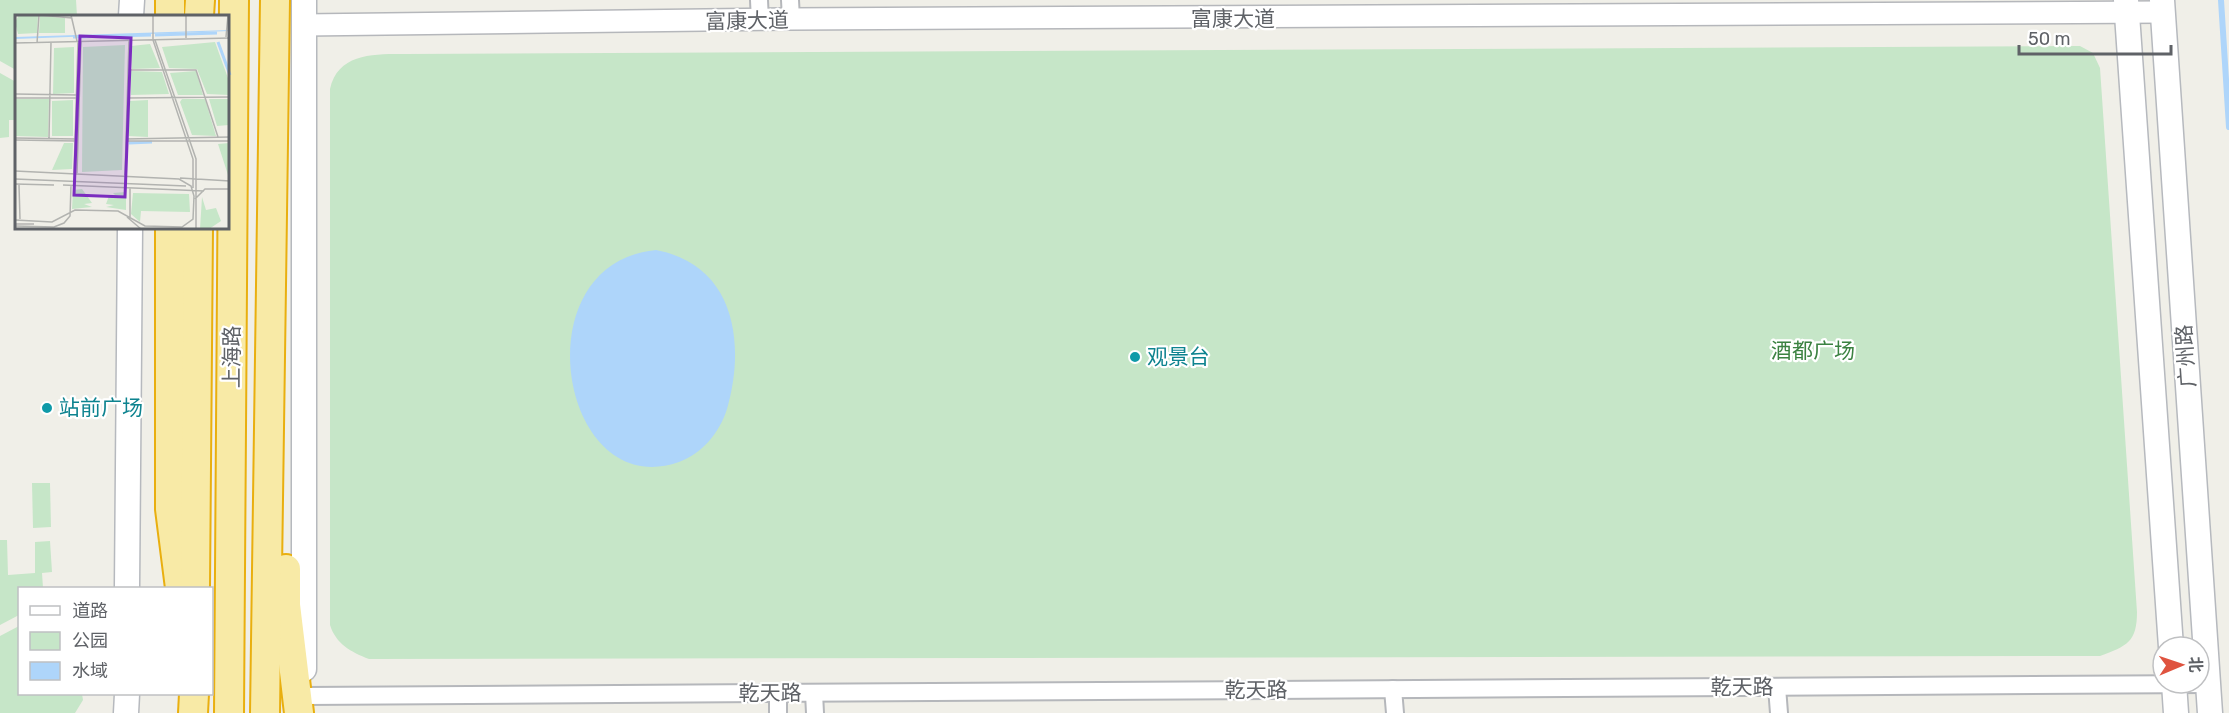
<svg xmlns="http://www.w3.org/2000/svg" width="2229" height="713" font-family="Rubik,'Noto Sans SC',sans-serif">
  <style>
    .green { fill: #c6e6c8 }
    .water { fill: #aed5fa }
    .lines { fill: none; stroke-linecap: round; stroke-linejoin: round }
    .stream { stroke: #aed5fa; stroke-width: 6 }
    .minor-casing { stroke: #b5b7bb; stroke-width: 20 }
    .tertiary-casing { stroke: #b5b7bb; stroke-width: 24 }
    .secondary-casing { stroke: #b6b9be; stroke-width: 27 }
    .trunk-casing { stroke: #e9af0f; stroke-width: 32 }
    .minor { stroke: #fff; stroke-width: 16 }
    .tertiary { stroke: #fff; stroke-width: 21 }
    .secondary { stroke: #fff; stroke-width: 24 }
    .trunk { stroke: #f8eaa6; stroke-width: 28 }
    .culture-dot { fill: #0f9aa8; stroke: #fff; stroke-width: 2 }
    .labels { text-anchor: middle; stroke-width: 4.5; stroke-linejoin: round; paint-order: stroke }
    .street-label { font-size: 21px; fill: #5f6267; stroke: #fff }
    .park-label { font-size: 21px; fill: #3b8241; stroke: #fff }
    .culture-label { font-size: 21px; fill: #0d838f; stroke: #fff; text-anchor: start }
    .inset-river { fill: none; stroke: #aed5fa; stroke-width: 3 }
    .inset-road { fill: none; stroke: #b2b3b0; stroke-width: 1.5 }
    .view { fill: #7b2cbf; fill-opacity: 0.15; stroke: #7b2cbf; stroke-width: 3 }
    .inset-edge { fill: none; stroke: #5f6267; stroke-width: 3 }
  </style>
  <rect width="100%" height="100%" fill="#f0efe8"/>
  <!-- green -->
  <g class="green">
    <polygon points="0,0 76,0 77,16 16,16 16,70 0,61"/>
    <path d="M 2080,46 L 2093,53 L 2100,68 L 2137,612 C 2137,642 2127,646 2100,656 L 369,659 C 351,652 336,644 330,625 L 330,89 C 338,53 374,54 405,54 Z"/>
    <polygon points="0,73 16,82 16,120 9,120 9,137 0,138"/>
    <polygon points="32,483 50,483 51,527 33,528"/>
    <polygon points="0,540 7,540 8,575 35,573 35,542 50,541 52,572 42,573 43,588 20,588 19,615 0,625"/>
    <polygon points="19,626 20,694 82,694 83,700 75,713 0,713 0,636"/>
  </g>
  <!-- water -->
  <path class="water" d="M 656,250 C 735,265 746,343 727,409 C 720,432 702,454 679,462 C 560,504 519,263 656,250 Z"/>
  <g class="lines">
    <!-- stream -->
    <polyline class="stream" points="2221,0 2229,127"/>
    <!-- minor casing -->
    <g class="minor-casing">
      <g id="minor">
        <polyline points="759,0 760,21"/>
        <polyline points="790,0 791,19"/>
        <polyline points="1777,687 1779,713"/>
        <polyline points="1393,689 1395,713"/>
        <polyline points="778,693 778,713"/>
        <polyline points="814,693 815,713"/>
        <polyline points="304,696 2208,684"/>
      </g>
    </g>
    <!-- tertiary casing -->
    <g class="tertiary-casing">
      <polyline id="tertiary" points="304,25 791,19 2162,12"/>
    </g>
    <!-- secondary casing -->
    <g class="secondary-casing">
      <g id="secondary">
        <polyline points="2126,0 2171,647"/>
        <polyline points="2162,0 2210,713"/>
        <polyline points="131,16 132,0"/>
        <polyline points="127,588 130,228"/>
        <polyline points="304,669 304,0"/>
        <polyline points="2174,683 2176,713"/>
        <polyline points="126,713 127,694"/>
      </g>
    </g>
    <!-- trunk casing -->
    <g class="trunk-casing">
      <g id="trunk">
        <polyline points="170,16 170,0"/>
        <polyline points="199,16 200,0"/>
        <polyline points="170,228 170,509 180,588"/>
        <polyline points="286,569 286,605 299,713"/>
        <polyline points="195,586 198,228"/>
        <polyline points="193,713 194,694"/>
        <polyline points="229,713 234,0"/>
        <polyline points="265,713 275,0"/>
      </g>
    </g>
    <!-- minor -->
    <use href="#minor" class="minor"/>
    <!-- tertiary -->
    <use href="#tertiary" class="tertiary"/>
    <!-- secondary -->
    <use href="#secondary" class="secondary"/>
    <!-- trunk -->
    <use href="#trunk" class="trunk"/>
  </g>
  <!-- markers -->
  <g class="culture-dot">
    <circle cx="1135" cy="357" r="6"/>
    <circle cx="47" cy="408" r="6"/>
  </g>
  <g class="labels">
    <!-- street labels -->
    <g class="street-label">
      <text x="1233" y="26">富康大道</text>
      <text transform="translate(747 21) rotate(-1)" y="7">富康大道</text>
      <text transform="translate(2186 356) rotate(-94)" y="7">广州路</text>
      <text transform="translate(232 357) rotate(-90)" y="7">上海路</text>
      <text x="1742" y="694">乾天路</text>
      <text x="1256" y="697">乾天路</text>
      <text x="770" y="700">乾天路</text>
    </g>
    <!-- park labels -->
    <g class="park-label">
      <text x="1813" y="358">酒都广场</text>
    </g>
    <!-- culture labels -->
    <g class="culture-label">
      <text x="1147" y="364">观景台</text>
      <text x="59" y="415">站前广场</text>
    </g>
  </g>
  <!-- overview -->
  <g transform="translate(15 15)">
    <rect width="214" height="214" fill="#f0efe8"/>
    <path d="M 4,0 L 23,1 L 22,18 L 3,19 L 0,7 ZM 25,1 L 50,3 L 50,18 L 24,18 ZM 200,27 L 214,66 L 214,80 L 192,79 L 182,54 L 154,53 L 147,32 ZM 135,29 L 145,53 L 117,54 L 116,31 ZM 110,30 L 107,155 L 67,157 L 68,32 ZM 59,32 L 59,78 L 38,79 L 39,33 ZM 116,56 L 147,57 L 154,79 L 116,80 ZM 181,56 L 188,80 L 163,80 L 155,58 ZM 0,84 L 34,84 L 33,122 L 0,121 ZM 167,84 L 190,84 L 201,121 L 177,120 L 165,87 ZM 214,84 L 214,110 L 202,111 L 194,84 ZM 58,85 L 58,121 L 37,121 L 37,86 ZM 133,85 L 133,122 L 114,121 L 114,86 ZM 49,128 L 58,128 L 57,154 L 37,155 ZM 214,128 L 215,160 L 213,160 L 203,129 ZM 67,174 L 77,188 L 69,189 L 77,192 L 57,194 L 58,175 ZM 111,177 L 111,195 L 91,192 L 99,190 L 91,189 L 94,181 L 100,180 L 98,178 ZM 118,178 L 174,179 L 175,197 L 126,196 L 125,207 L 116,199 ZM 187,182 L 191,195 L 201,193 L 206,206 L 194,214 L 185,214 Z" fill="#c6e6c8"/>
    <path d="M 215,15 L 214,16 L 0,24 L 0,22 Z" fill="#aed5fa"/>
    <path class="inset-river" d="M 140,20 L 202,18M 58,22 L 136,20M 203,27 L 215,60M 114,128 L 137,127"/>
    <path class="inset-road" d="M 24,0 L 57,3M 56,0 L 62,26M 211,22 L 213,0M 171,23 L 171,0M 138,24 L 138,0M 138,25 L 178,144 L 178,173M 140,25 L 181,144 L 181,214M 0,28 L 215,23M 22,28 L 24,0M 113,55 L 181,55 L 203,122M 0,79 L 62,80M 0,83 L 61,83M 112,83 L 215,82M 0,123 L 61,124M 34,123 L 36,27M 111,124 L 215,122M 0,125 L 61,126M 111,126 L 215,126M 0,156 L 164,164 L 176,171 L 179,181 L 178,204 L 167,212 L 130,211 L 103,196 L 60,195 L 37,207 L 0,205M 59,158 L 63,26M 62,158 L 66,26M 110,160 L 114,25M 165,163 L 215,166M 0,164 L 171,171M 0,169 L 39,170M 4,170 L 5,204M 48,170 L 189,176M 115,173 L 115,202M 180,184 L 190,174 L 215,174M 112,202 L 126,214M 0,209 L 19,209M 0,211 L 39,212 L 49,208 L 55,201 L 56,170"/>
    <path class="view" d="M 65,21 L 116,23 L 110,182 L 59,180 Z"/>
    <rect width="214" height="214" class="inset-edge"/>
  </g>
  <!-- legend -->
  <rect x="18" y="587" width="195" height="108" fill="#ffffff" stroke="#bfc0c2" stroke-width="1.5"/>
  <rect x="30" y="606" width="30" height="9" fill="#ffffff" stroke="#bfc0c2" stroke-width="1.5"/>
  <text x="72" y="617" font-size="18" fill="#5f6267">道路</text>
  <rect x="30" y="632" width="30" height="18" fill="#c6e6c8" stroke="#bfc0c2" stroke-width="1.5"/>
  <text x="72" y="647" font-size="18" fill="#5f6267">公园</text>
  <rect x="30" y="662" width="30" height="18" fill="#aed5fa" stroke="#bfc0c2" stroke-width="1.5"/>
  <text x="72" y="677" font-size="18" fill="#5f6267">水域</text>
  <!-- north arrow -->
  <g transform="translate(2181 665) rotate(88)"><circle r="28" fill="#ffffff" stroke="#bfc0c2" stroke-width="1.5"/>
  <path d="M0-4.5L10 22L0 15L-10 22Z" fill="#df533f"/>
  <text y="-9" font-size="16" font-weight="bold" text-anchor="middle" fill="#5f6267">北</text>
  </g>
  <!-- scale -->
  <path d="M2019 45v9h152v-9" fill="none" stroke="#5f6267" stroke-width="3"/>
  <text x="2028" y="45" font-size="18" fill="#5f6267" stroke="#ffffff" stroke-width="4.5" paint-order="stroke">50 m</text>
</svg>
